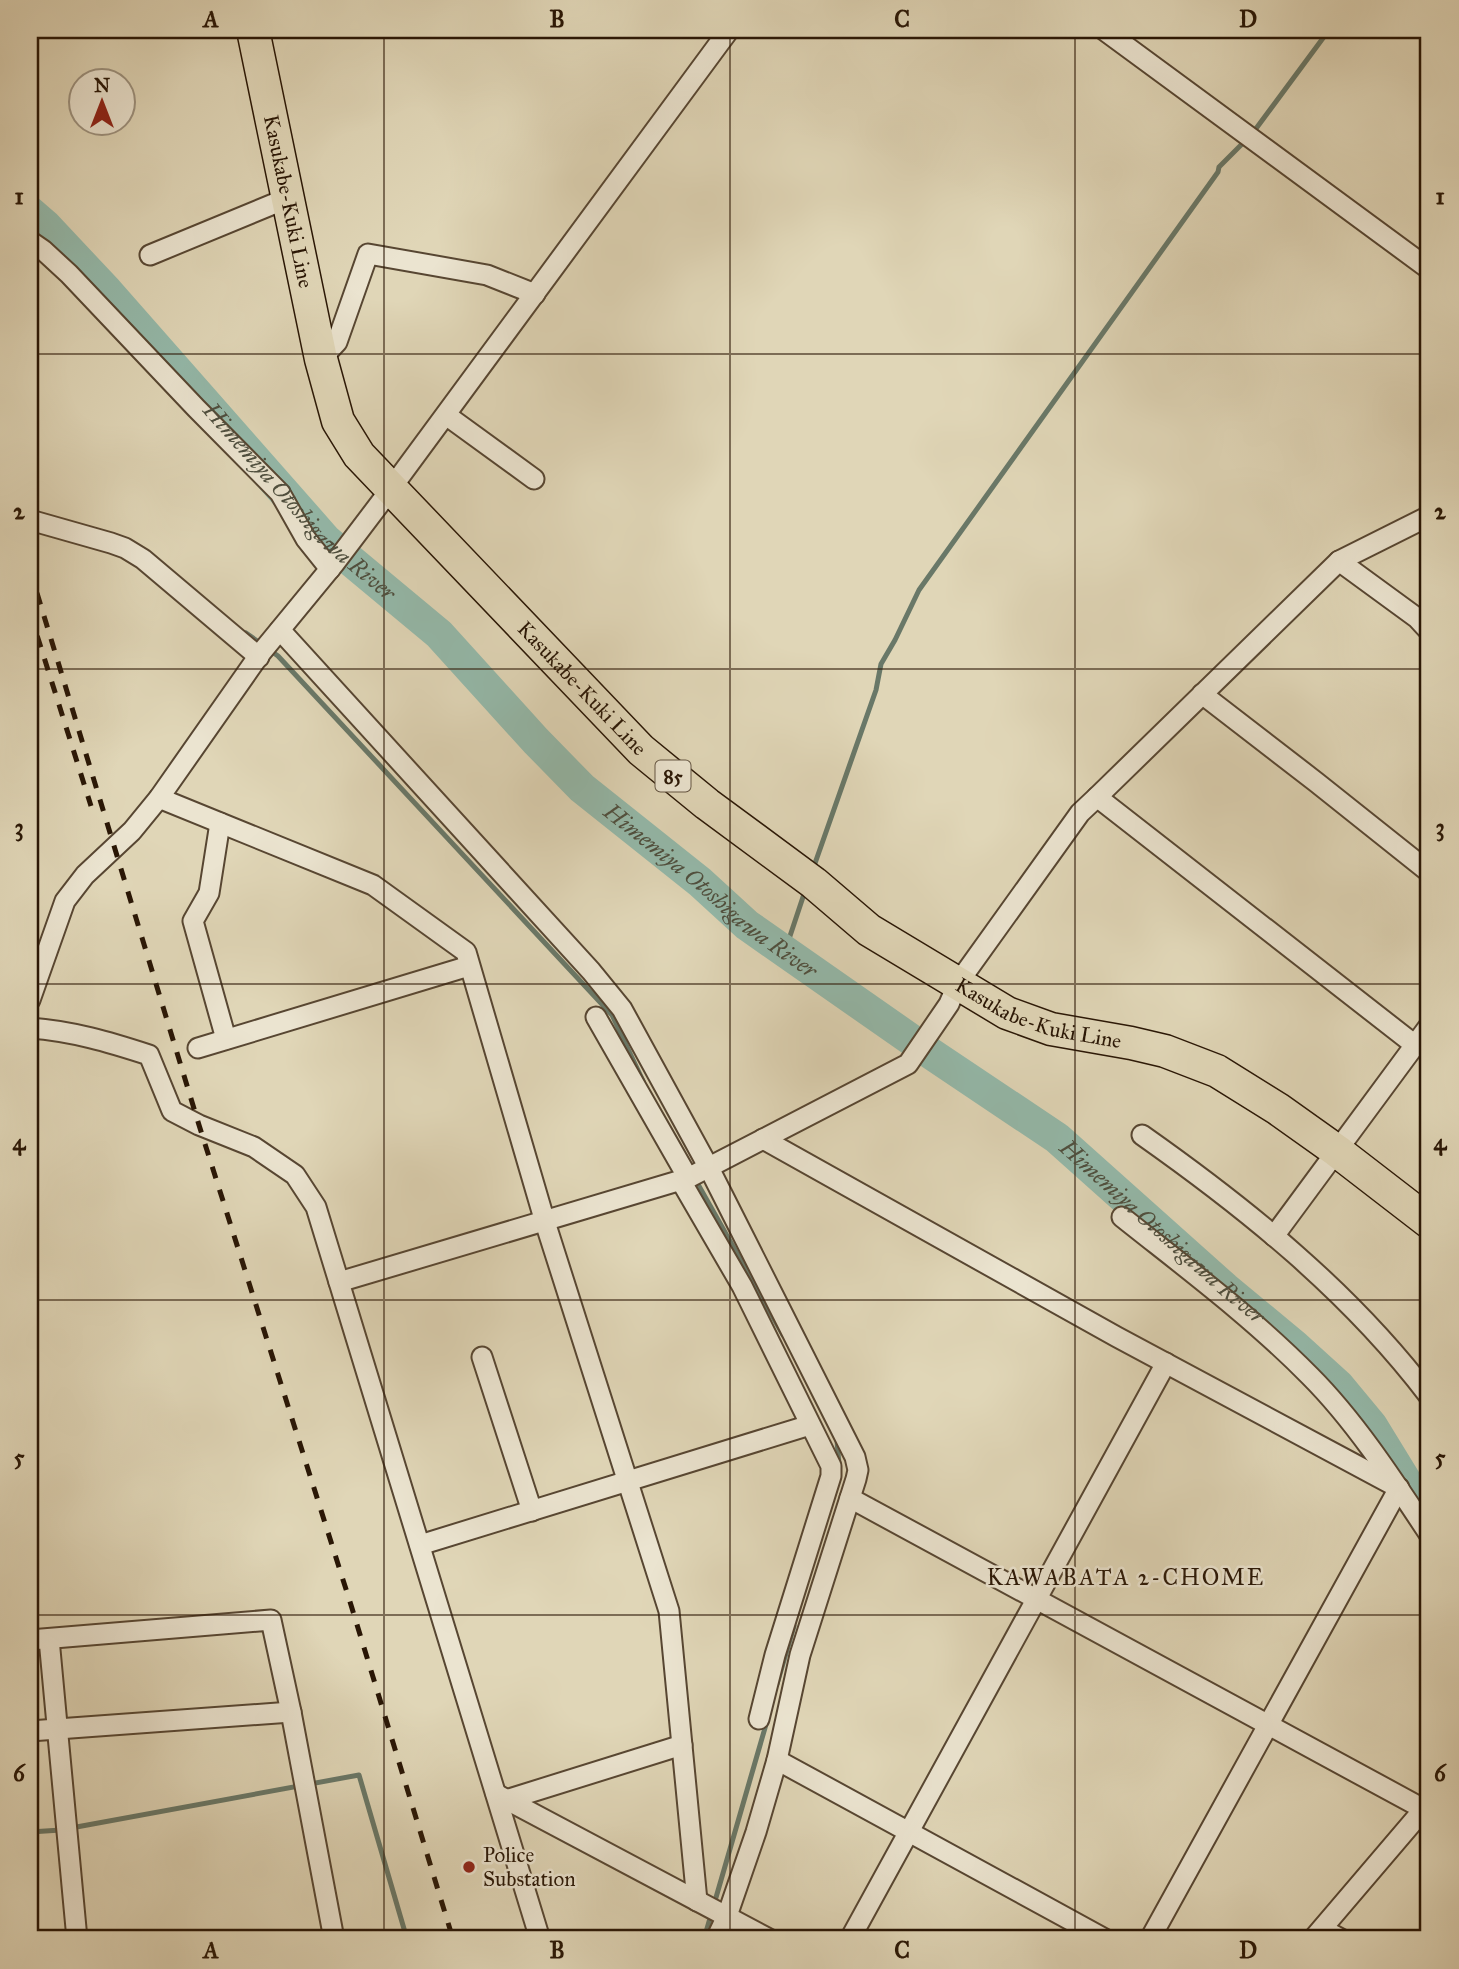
<svg xmlns="http://www.w3.org/2000/svg" width="1459" height="1969" font-family="'IM FELL Great Primer',serif">
  <style>
    .lines { fill: none; stroke-linecap: round; stroke-linejoin: round }
    .stream { stroke: #697868; stroke-width: 5 }
    .river { stroke: #94b9aa; stroke-width: 32 }
    .minor-casing { stroke: #574632; stroke-width: 23 }
    .primary-casing { stroke: #291605; stroke-width: 35 }
    .minor { stroke: #ebe4d0; stroke-width: 19 }
    .primary { stroke: #e0d6b7; stroke-width: 32 }
    .rail { stroke: #291605; stroke-width: 5; stroke-dasharray: 12 12; stroke-linecap: butt }
    .grid { fill: none; stroke: #291605; stroke-width: 2; stroke-opacity: 0.55 }
    .poi-dot { fill: #8f2418; stroke: #ebe4d0; stroke-width: 2.5 }
    .labels { text-anchor: middle; stroke-width: 5; stroke-linejoin: round; paint-order: stroke }
    .shield { fill: #ebe4d0; stroke: #635442; stroke-width: 2 }
    .shield-label { font-size: 19px; font-weight: bold; fill: #291605 }
    .street-label { font-size: 21px; fill: #291605; stroke: #ebe4d0 }
    .poi-label { font-size: 21px; fill: #291605; stroke: #ebe4d0; text-anchor: start }
    .water-label { font-size: 23px; font-style: italic; fill: #4e4f3f; stroke: #ebe4d0 }
    .neighbourhood-label { font-size: 23px; letter-spacing: 2px; fill: #291605; stroke: #ebe4d0 }
    .neatline { fill: none; stroke: #291605; stroke-width: 2.5 }
    .grid-label { font-size: 23px; text-anchor: middle; font-weight: bold; fill: #291605 }
  </style>
  <rect width="100%" height="100%" fill="#e0d6b7"/>
  <filter id="stains"><feTurbulence type="fractalNoise" baseFrequency=".00286" numOctaves="4"/><feColorMatrix values="0 0 0 0 .2 0 0 0 0 .09 0 0 0 0 .02 0 0 0 .5 -.17"/></filter>
  <radialGradient id="worn" r=".72"><stop offset=".6" stop-color="#630" stop-opacity="0"/><stop offset="1" stop-color="#630" stop-opacity=".3"/></radialGradient>
  <g class="lines">
    <!-- stream -->
    <g class="stream">
      <polyline points="1252,134 1329,30"/>
      <polyline points="246,633 278,656 612,1015 643,1081"/>
      <polyline points="813,869 876,690 881,664 895,640 919,590 1218,172 1219,167 1245,141"/>
      <polyline points="785,951 805,891"/>
      <polyline points="695,1179 783,1335"/>
      <polyline points="837,1440 839,1465"/>
      <polyline points="777,1684 794,1626"/>
      <polyline points="71,1828 359,1775 407,1939"/>
      <polyline points="30,1832 61,1830"/>
      <polyline points="704,1939 767,1721"/>
    </g>
    <!-- river -->
    <path class="river" id="s1" d="M 30,212 L 45,225 L 107,291 L 326,540 L 439,634 L 536,741 L 582,788 L 700,882 L 747,925 L 933,1055 L 1057,1138 L 1225,1288 L 1295,1346 L 1338,1385 L 1372,1426 L 1429,1519"/>
    <!-- minor casing -->
    <g class="minor-casing">
      <g id="minor">
        <polyline points="1104,30 1429,269"/>
        <polyline points="30,241 43,250 69,274 196,408 280,493 306,539 330,569"/>
        <polyline points="150,255 288,198"/>
        <polyline points="321,359 337,342 368,254 487,275 535,294"/>
        <polyline points="446,415 534,479"/>
        <polyline points="30,520 111,543 125,548 143,559 259,657"/>
        <polyline points="1339,561 1417,618 1429,631"/>
        <polyline points="280,630 591,971 622,1009 709,1168 855,1457 858,1470 856,1479 800,1655 777,1760 756,1832 727,1916 716,1939"/>
        <polyline points="1202,694 1316,782 1429,872"/>
        <polyline points="1097,797 1415,1045"/>
        <polyline points="159,798 373,885 466,952 545,1222 669,1611 697,1901"/>
        <polyline points="220,823 209,893 193,921 226,1039"/>
        <polyline points="30,1000 65,901 85,875 132,831 159,798 260,654 334,564 384,498 729,30"/>
        <polyline points="596,1017 688,1178"/>
        <path d="M 30,1028 C 72,1031 109,1042 149,1055 L 172,1111 L 199,1125 L 254,1147 L 295,1175 L 316,1207 L 540,1939"/>
        <polyline points="198,1048 469,966"/>
        <path d="M 1142,1135 C 1247,1209 1350,1292 1429,1396"/>
        <polyline points="763,1139 1117,1337 1399,1488 1150,1939"/>
        <polyline points="681,1181 742,1286 831,1466 831,1476 775,1655 759,1719"/>
        <path d="M 1122,1217 C 1186,1268 1252,1317 1310,1376 C 1355,1421 1394,1481 1429,1534"/>
        <polyline points="1274,1236 1429,1026"/>
        <polyline points="339,1282 688,1178 908,1064 949,1004 958,983 1080,813 1097,797 1339,561 1429,516"/>
        <polyline points="482,1357 532,1511"/>
        <polyline points="850,1498 1429,1812"/>
        <polyline points="420,1545 810,1425"/>
        <polyline points="49,1639 77,1939"/>
        <polyline points="30,1640 271,1620 291,1712 334,1939"/>
        <polyline points="30,1731 291,1712"/>
        <polyline points="777,1760 1105,1939"/>
        <polyline points="496,1794 769,1939"/>
        <polyline points="506,1800 682,1745"/>
        <polyline points="1322,1929 1341,1939"/>
        <polyline points="850,1939 1166,1363"/>
        <polyline points="1313,1939 1429,1803"/>
      </g>
    </g>
    <!-- primary casing -->
    <g class="primary-casing">
      <g id="primary">
        <path id="s2" d="M 253,30 L 321,359 L 338,421 L 359,455 L 641,750 L 707,804 L 814,883 L 869,930 L 1007,1013 L 1051,1029 L 1131,1043 L 1165,1051 L 1217,1071 L 1278,1109 L 1337,1151 L 1429,1222"/>
      </g>
    </g>
    <!-- minor -->
    <use href="#minor" class="minor"/>
    <!-- primary -->
    <use href="#primary" class="primary"/>
    <!-- rail -->
    <g class="rail">
      <polyline points="30,570 199,1125 351,1605 453,1939"/>
      <polyline points="30,613 91,806"/>
    </g>
  </g>
  <!-- grid -->
  <path class="grid" d="M 384,30 L 384,1939M 730,30 L 730,1939M 1075,30 L 1075,1939M 30,354 L 1429,354M 30,669 L 1429,669M 30,984 L 1429,984M 30,1300 L 1429,1300M 30,1615 L 1429,1615"/>
  <!-- markers -->
  <circle class="poi-dot" cx="469" cy="1867" r="7"/>
  <g class="labels">
    <!-- shield labels -->
    <rect class="shield" x="655.5" y="760.5" width="35" height="31" rx="5"/>
    <g class="shield-label">
      <text x="673" y="783">85</text>
    </g>
    <!-- street labels -->
    <g class="street-label">
      <text dy="7" stroke="none"><textPath href="#s2" startOffset="175">Kasukabe-Kuki Line</textPath></text>
      <text dy="7" stroke="none"><textPath href="#s2" startOffset="763">Kasukabe-Kuki Line</textPath></text>
      <text dy="7" stroke="none"><textPath href="#s2" startOffset="1330">Kasukabe-Kuki Line</textPath></text>
    </g>
    <!-- poi labels -->
    <g class="poi-label">
      <text x="483" y="1862">Police<tspan x="483" dy="24">Substation</tspan></text>
    </g>
    <!-- water labels -->
    <g class="water-label">
      <text dy="8" stroke="none"><textPath href="#s1" startOffset="396">Himemiya Otoshigawa River</textPath></text>
      <text dy="8" stroke="none"><textPath href="#s1" startOffset="964">Himemiya Otoshigawa River</textPath></text>
      <text dy="8" stroke="none"><textPath href="#s1" startOffset="1531">Himemiya Otoshigawa River</textPath></text>
    </g>
    <!-- neighbourhood labels -->
    <g class="neighbourhood-label">
      <text x="1126" y="1585">KAWABATA 2-CHOME</text>
    </g>
  </g>
  <!-- margin -->
  <rect width="1459" height="1969" fill="none" stroke="#e0d6b7" stroke-width="77"/>
  <!-- north arrow -->
  <g transform="translate(102 102)"><circle r="33" fill="#ebe4d0" stroke="#9d927f" stroke-width="2"/>
  <path d="M0-5L12 26L0 18L-12 26Z" fill="#8f2418"/>
  <text y="-10" font-size="19" font-weight="bold" text-anchor="middle" fill="#291605">N</text>
  </g>
  <rect x="38" y="38" width="1382" height="1892" class="neatline"/>
  <g class="grid-label">
    <text x="211" y="27">A</text>
    <text x="557" y="27">B</text>
    <text x="902" y="27">C</text>
    <text x="1248" y="27">D</text>
    <text x="19" y="204">1</text>
    <text x="1440" y="204">1</text>
    <text x="19" y="519">2</text>
    <text x="1440" y="519">2</text>
    <text x="19" y="835">3</text>
    <text x="1440" y="835">3</text>
    <text x="19" y="1150">4</text>
    <text x="1440" y="1150">4</text>
    <text x="19" y="1465">5</text>
    <text x="1440" y="1465">5</text>
    <text x="19" y="1781">6</text>
    <text x="1440" y="1781">6</text>
    <text x="211" y="1958">A</text>
    <text x="557" y="1958">B</text>
    <text x="902" y="1958">C</text>
    <text x="1248" y="1958">D</text>
  </g>
  <rect width="100%" height="100%" filter="url(#stains)"/>
  <rect width="100%" height="100%" fill="url(#worn)"/>
</svg>
